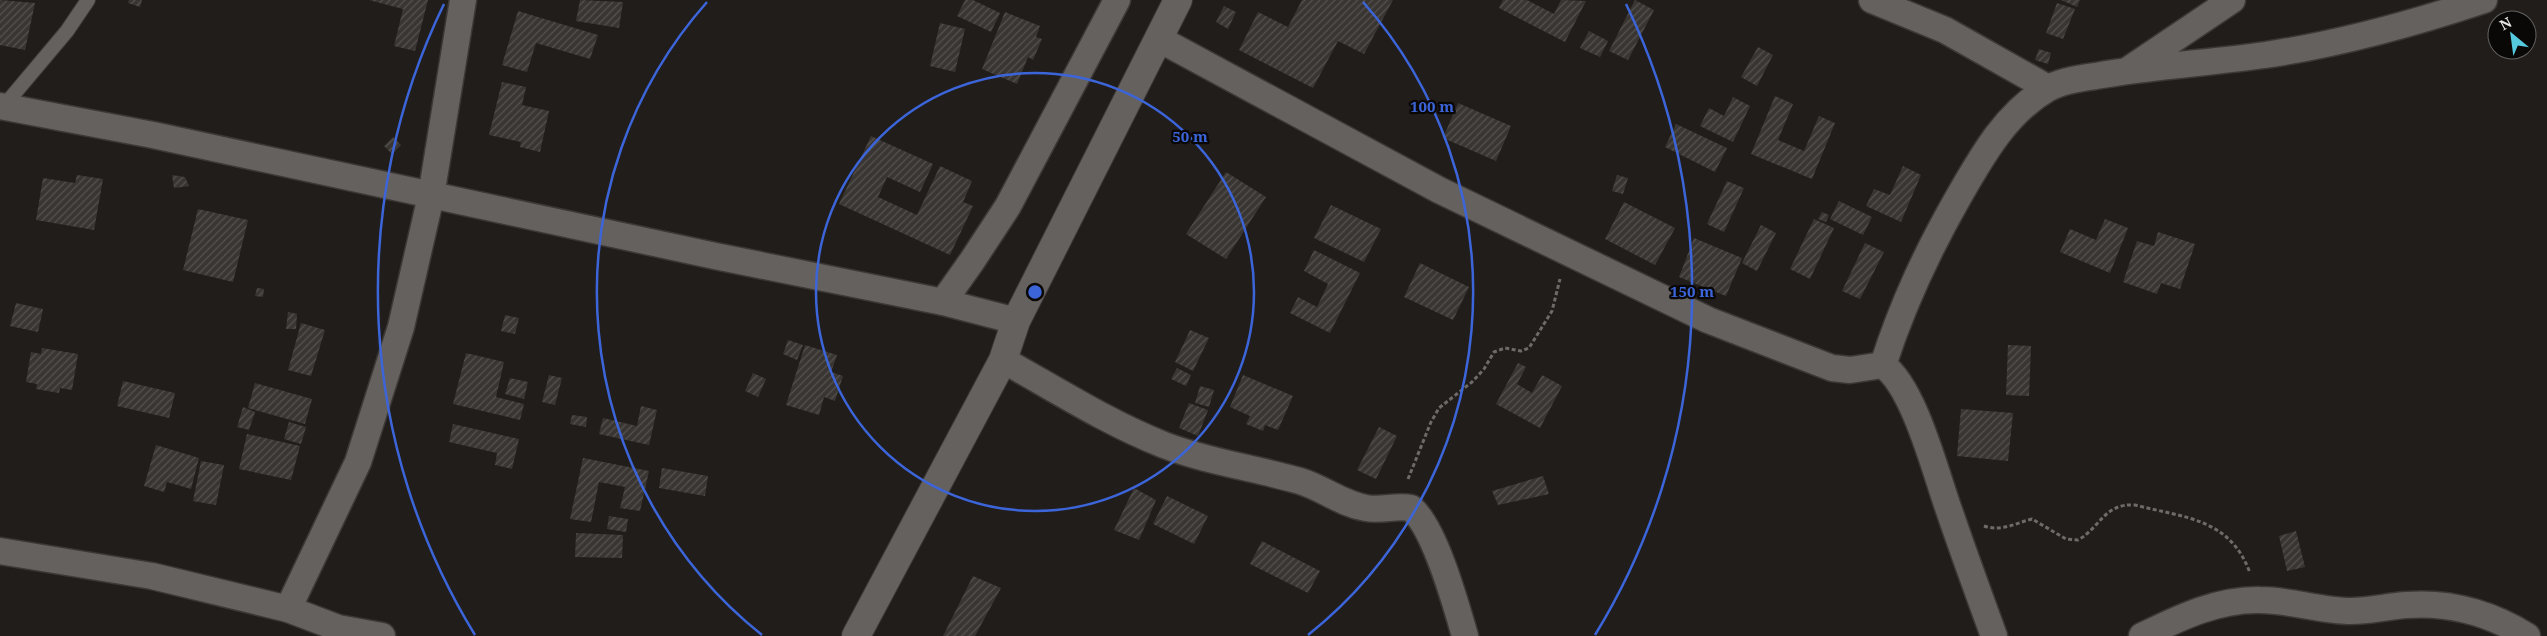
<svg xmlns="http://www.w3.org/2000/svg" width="2547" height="636" font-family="'Noto Serif',serif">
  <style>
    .building { fill: url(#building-hatch) }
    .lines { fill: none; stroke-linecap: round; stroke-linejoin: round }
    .service-casing { stroke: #3b3837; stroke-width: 16 }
    .minor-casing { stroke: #3b3837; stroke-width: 29 }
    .tertiary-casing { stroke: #3b3837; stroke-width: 30 }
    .path { stroke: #6d6a69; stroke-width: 3; stroke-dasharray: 4 2.5; stroke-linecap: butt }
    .service { stroke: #65615e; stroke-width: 14 }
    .minor { stroke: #65615e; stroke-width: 26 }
    .tertiary { stroke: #65615e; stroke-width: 28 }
    .ring { fill: none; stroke: #3c65da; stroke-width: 2.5 }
    .centre { fill: #3c65da; stroke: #090807; stroke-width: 2.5 }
    .ring-label { font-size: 15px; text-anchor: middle; font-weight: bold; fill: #3c65da; stroke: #090807; stroke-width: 4.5; stroke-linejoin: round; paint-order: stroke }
  </style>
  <defs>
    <pattern id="building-hatch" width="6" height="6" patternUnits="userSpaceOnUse" patternTransform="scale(1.25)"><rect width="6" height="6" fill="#383532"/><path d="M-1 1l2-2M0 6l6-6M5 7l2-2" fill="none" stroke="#555250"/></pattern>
  </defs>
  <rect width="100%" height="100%" fill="#201d1b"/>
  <!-- building -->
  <g class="building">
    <polygon points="0,0 35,3 25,50 0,45"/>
    <polygon points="129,0 142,0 140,7 128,3"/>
    <polygon points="369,0 428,0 415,51 394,46 403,9"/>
    <polygon points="580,0 623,2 619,28 576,21"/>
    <polygon points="965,0 973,0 1000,13 991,32 957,16"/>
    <polygon points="1302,0 1393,0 1364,54 1338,41 1313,88 1239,50 1258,12 1288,27"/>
    <polygon points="1503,0 1527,0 1554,14 1561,0 1586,1 1565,42 1499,8"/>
    <polygon points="1635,0 1654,10 1628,60 1609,51"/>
    <polygon points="2061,0 2080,0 2077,7"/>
    <polygon points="2057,3 2075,9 2063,39 2046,33"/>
    <polygon points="1224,6 1236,12 1228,29 1216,22"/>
    <polygon points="518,11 598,35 590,59 536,43 527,72 502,65"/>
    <polygon points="1005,12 1040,26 1036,37 1042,39 1033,60 1028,57 1017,84 982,69"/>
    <polygon points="940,23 965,29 955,72 930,66"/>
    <polygon points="1589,31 1608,41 1600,57 1580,48"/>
    <polygon points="1758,47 1773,55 1757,86 1741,77"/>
    <polygon points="2039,49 2051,53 2048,64 2035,60"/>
    <polygon points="502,82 526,87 522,105 549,111 540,152 520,147 521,142 489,135"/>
    <polygon points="1775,96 1793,104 1778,140 1804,151 1819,116 1835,123 1812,179 1751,154"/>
    <polygon points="1733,97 1750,106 1733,142 1700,126 1709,108 1724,116"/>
    <polygon points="1458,103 1511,126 1496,161 1443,138"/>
    <polygon points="1676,124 1727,148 1715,172 1665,147"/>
    <polygon points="871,136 933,164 920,192 887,177 878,197 917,215 940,166 972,181 963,202 973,206 950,255 839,204"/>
    <polygon points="393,137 401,145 392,154 384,146"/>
    <polygon points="1903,166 1921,175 1901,222 1866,206 1874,189 1890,195"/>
    <polygon points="1226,172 1266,197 1226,259 1186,234"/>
    <polygon points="77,175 103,179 94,230 36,220 43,178 75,183"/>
    <polygon points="172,175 185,177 189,186 174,188"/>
    <polygon points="1617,175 1628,178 1623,194 1612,191"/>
    <polygon points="1727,181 1744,188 1724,232 1707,224"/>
    <polygon points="1839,201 1872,217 1863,235 1830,219"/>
    <polygon points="1624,202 1675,228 1655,265 1605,239"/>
    <polygon points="1331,205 1381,229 1364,262 1314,238"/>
    <polygon points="198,209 248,220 233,282 183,270"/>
    <polygon points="1822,212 1829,215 1826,222 1818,219"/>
    <polygon points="1814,219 1834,228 1810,279 1790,269"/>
    <polygon points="2105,219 2128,228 2110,273 2060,252 2070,229 2096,240"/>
    <polygon points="1761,225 1776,233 1757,271 1742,263"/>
    <polygon points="2158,232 2195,244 2180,289 2161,283 2157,294 2123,282 2137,241 2154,246"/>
    <polygon points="1694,238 1742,258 1726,296 1679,277"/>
    <polygon points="1865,243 1884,252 1860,299 1842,291"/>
    <polygon points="1314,250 1360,273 1330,333 1290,313 1298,297 1317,307 1328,284 1304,271"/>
    <polygon points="1420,263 1469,287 1453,320 1404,297"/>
    <polygon points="257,288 264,289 263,297 255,296"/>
    <polygon points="16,303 43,309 38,332 10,326"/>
    <polygon points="288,312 297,314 296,329 286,329"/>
    <polygon points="505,315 519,318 515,334 501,331"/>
    <polygon points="301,323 325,330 311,376 288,370"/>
    <polygon points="1190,330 1209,338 1193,371 1175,362"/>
    <polygon points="788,340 803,345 797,360 783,354"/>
    <polygon points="805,345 837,355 831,372 843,376 835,401 824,397 819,415 786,405"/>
    <polygon points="2008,345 2031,346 2029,396 2006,395"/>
    <polygon points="42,348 78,354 72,390 60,388 59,393 36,389 37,384 26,382 31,352 41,354"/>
    <polygon points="466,353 504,362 496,397 524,404 520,420 453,404"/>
    <polygon points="1518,363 1526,367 1517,384 1532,393 1542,375 1562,386 1540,428 1496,404"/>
    <polygon points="1177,368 1191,375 1186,386 1171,379"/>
    <polygon points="753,373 766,379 758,397 745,391"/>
    <polygon points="549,375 562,378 555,405 542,402"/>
    <polygon points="1243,375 1293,396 1278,430 1265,425 1263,431 1246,424 1250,416 1230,407"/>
    <polygon points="510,378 528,382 524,399 505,394"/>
    <polygon points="123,381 175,393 169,418 117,406"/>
    <polygon points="255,383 312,399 305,424 248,408"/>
    <polygon points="1200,386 1214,390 1209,407 1195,403"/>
    <polygon points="1189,403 1208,410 1198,436 1179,428"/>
    <polygon points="641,406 657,410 649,445 599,434 603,418 637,426"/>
    <polygon points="243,407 255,412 249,430 237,427"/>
    <polygon points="1961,409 2013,413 2008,461 1957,456"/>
    <polygon points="572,415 587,417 586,427 570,424"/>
    <polygon points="289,422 306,427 301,444 284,439"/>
    <polygon points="453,424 519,439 512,469 495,465 497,453 449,442"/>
    <polygon points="1379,427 1397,436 1376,479 1357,470"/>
    <polygon points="247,434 300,446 291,480 239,469"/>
    <polygon points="156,445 199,458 191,489 167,482 164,492 144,486"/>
    <polygon points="583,458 649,471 640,511 620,508 625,487 599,482 591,522 570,519"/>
    <polygon points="201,461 224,465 216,505 193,501"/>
    <polygon points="662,468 708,476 705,496 659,488"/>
    <polygon points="1543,476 1549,494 1498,505 1492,491"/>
    <polygon points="1134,488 1156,500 1139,540 1114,530"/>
    <polygon points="1167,496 1208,516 1194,544 1153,524"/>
    <polygon points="609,516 628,519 626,532 607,529"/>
    <polygon points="2296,531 2305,567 2287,571 2279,536"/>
    <polygon points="576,533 623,535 622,558 575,557"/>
    <polygon points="1262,541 1320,571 1308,593 1250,564"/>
    <polygon points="973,576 1001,588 975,636 943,636"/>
  </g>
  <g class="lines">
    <!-- service casing -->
    <g class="service-casing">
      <polyline id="service" points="3,107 67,31 88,0"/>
    </g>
    <!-- minor casing -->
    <g class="minor-casing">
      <g id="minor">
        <polyline points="1872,0 1945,30 2048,88"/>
        <path d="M 1159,39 L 1439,190 L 1708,320 L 1832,368 L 1850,370 L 1883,365 C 1915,388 1936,475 1950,513 C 1964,554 1979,595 1994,636"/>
        <polyline points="2131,68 2232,0"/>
        <polyline points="0,106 153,135 715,256 943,302 1016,321"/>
        <polyline points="943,302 972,261 1008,206 1117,0"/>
        <path d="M 1003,360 C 1055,389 1108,423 1164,445 C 1208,462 1255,468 1300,481 C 1323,488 1342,504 1366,508 C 1382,511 1396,505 1411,508 C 1435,528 1456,605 1465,636"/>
        <path d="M 1883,365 C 1903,303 1927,252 1959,196 C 1982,156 2006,113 2047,89 C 2060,81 2080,78 2096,76 C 2152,66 2209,63 2265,55 C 2340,44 2412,24 2484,0"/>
        <polyline points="0,551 152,576 288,609 338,628 382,636"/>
        <polyline points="288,609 358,462 401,327 431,196 463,0"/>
        <path d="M 2142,636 C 2179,618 2217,599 2260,600 C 2291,600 2320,611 2351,611 C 2370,611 2389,606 2407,605 C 2450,602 2490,613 2527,636"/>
      </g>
    </g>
    <!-- tertiary casing -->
    <g class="tertiary-casing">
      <polyline id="tertiary" points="856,636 1003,360 1016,321 1178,0"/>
    </g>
    <!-- path -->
    <g class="path">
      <polyline points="1408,479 1431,422 1439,408 1472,382 1484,369 1494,352 1505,348 1521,351 1529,348 1552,311 1560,279"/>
      <path d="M 1984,526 C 2001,532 2016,523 2032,519 L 2066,539 L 2078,540 C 2101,527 2104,503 2135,505 C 2185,518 2230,518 2250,573"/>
    </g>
    <!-- service -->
    <use href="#service" class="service"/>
    <!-- minor -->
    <use href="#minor" class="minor"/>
    <!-- tertiary -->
    <use href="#tertiary" class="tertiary"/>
  </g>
  <!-- distance rings -->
  <g class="ring">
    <circle cx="1035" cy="292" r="219"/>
    <path d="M762 635A438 438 0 0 1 707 2M1363 2A438 438 0 0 1 1308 635"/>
    <path d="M475 635A657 657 0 0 1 444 4M1626 4A657 657 0 0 1 1595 635"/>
  </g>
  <circle cx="1035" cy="292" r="8" class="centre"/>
  <g class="ring-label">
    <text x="1432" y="112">100 m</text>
    <text x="1190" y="142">50 m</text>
    <text x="1692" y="297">150 m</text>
  </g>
  <!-- north arrow -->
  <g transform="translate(2512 35) rotate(331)"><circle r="24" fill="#090807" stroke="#636160"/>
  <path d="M0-4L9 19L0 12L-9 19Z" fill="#55cadf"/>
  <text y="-8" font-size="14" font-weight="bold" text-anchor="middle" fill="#e9e7e6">N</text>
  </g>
</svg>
